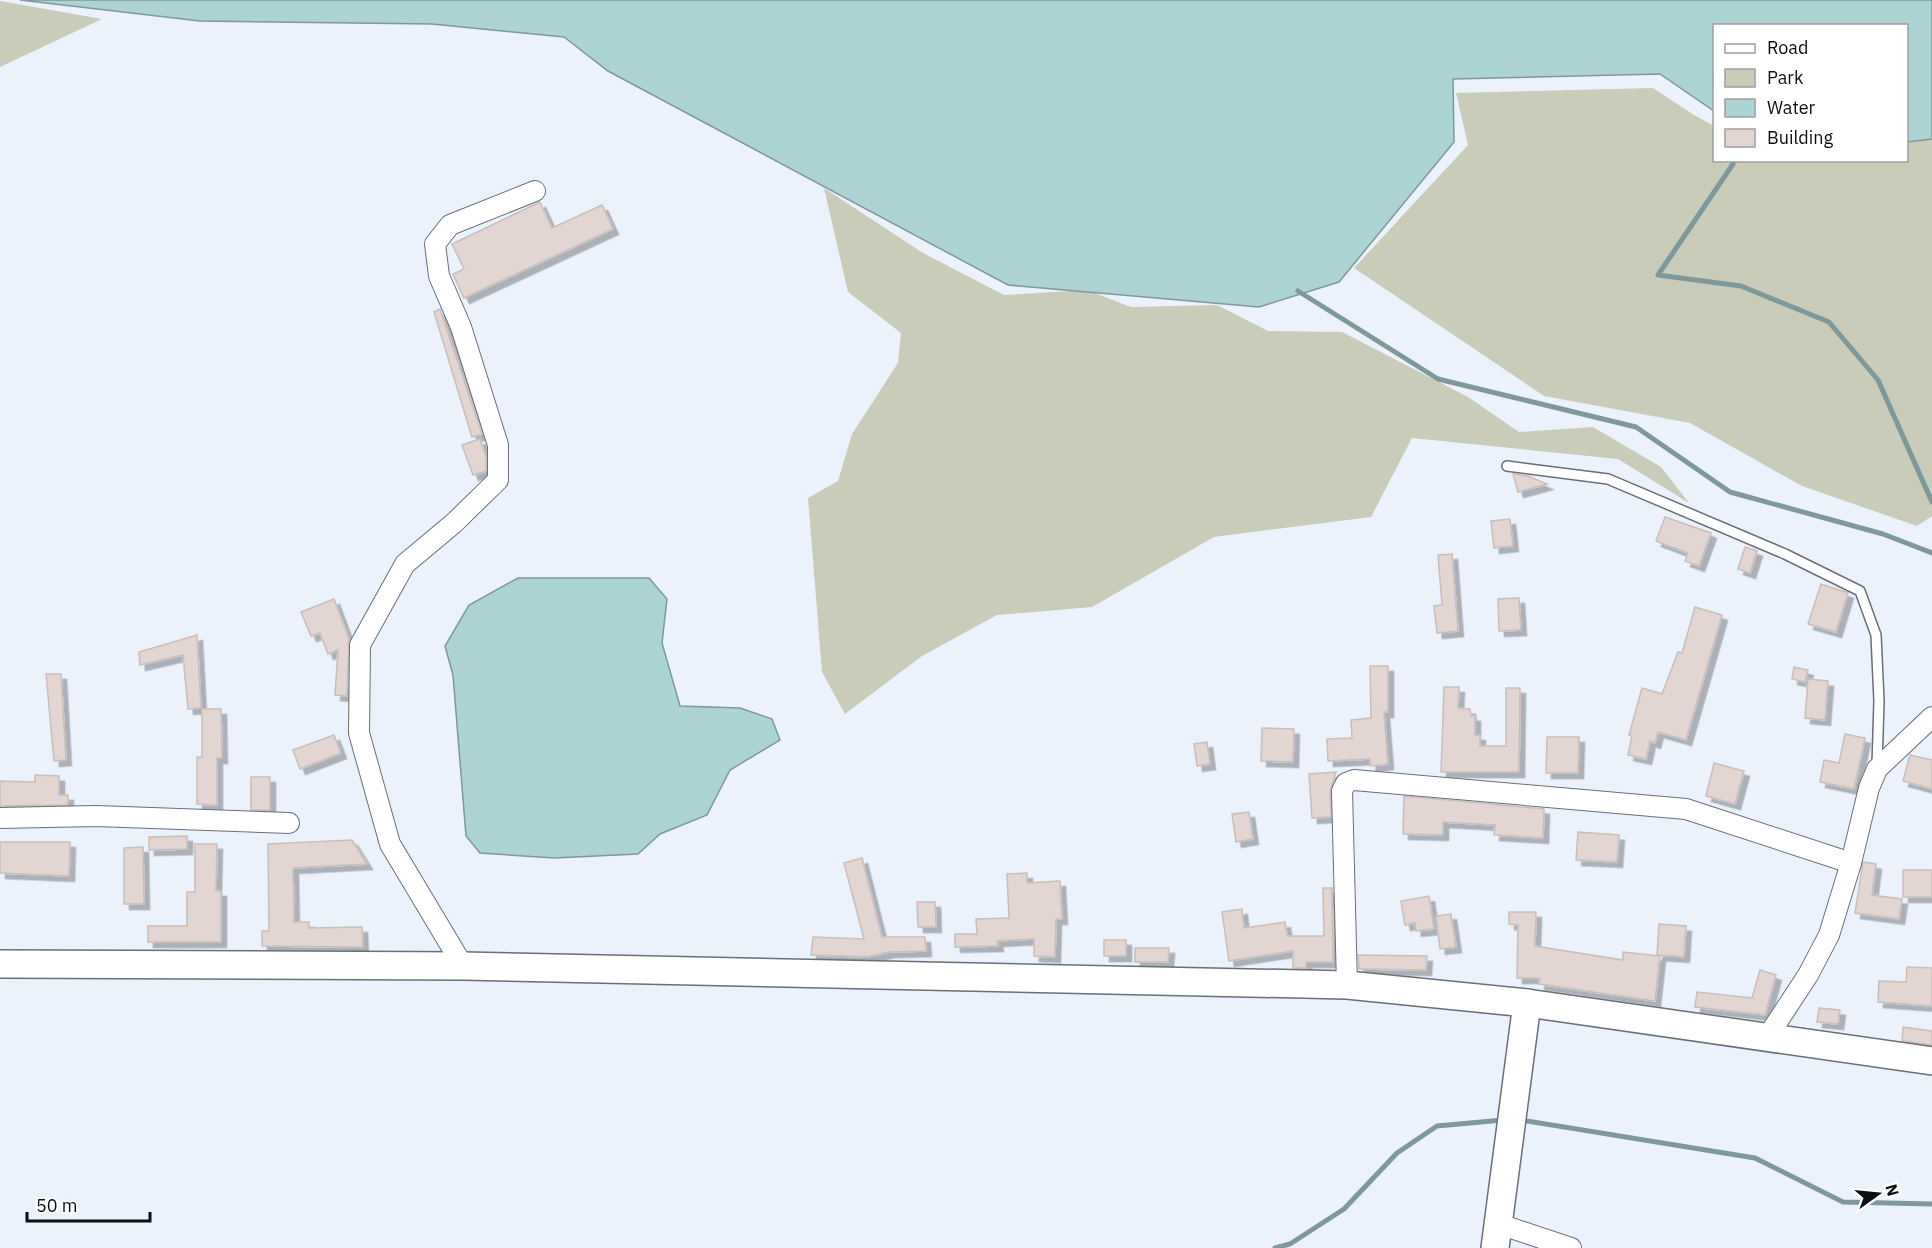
<svg xmlns="http://www.w3.org/2000/svg" width="1932" height="1248" font-family="'IBM Plex Sans',sans-serif">
  <style>
    .green { fill: #c8ccb9 }
    .water { fill: #add4d5; stroke: #7d999a; stroke-width: 1.5 }
    .lines { fill: none; stroke-linecap: round; stroke-linejoin: round }
    .stream { stroke: #7d999a; stroke-width: 5 }
    .building { fill: #e2d5d2; stroke: #cabebb; stroke-width: 1.5; filter: url(#shadow) }
    .lane-casing { stroke: #696f77; stroke-width: 12 }
    .street-casing { stroke: #696f77; stroke-width: 22 }
    .secondary-casing { stroke: #696f77; stroke-width: 30 }
    .lane { stroke: #fff; stroke-width: 9 }
    .street { stroke: #fff; stroke-width: 20 }
    .secondary { stroke: #fff; stroke-width: 27 }
  </style>
  <defs>
    <filter id="shadow"><feDropShadow dx="5.5" dy="5.5" stdDeviation="0" flood-color="#0004"/></filter>
  </defs>
  <rect width="100%" height="100%" fill="#ebf2fc"/>
  <!-- green -->
  <g class="green">
    <polygon points="0,1 102,19 0,67"/>
    <polygon points="1653,88 1694,115 1714,126 1714,160 1906,160 1907,142 1932,138 1932,516 1917,526 1802,486 1690,423 1544,396 1354,268 1468,145 1456,93"/>
    <polygon points="824,188 923,253 1004,295 1087,290 1131,307 1217,305 1268,331 1342,332 1468,397 1519,432 1593,427 1661,467 1689,503 1618,459 1412,438 1371,517 1214,537 1092,607 997,615 922,656 845,714 822,672 808,498 838,481 852,434 898,363 901,333 848,292"/>
  </g>
  <!-- water -->
  <g class="water">
    <polygon points="20,0 1932,0 1932,139 1907,142 1906,26 1714,26 1714,111 1660,74 1453,79 1454,142 1339,282 1259,307 1008,285 608,71 564,37 432,24 200,21"/>
    <polygon points="518,578 649,578 667,599 662,643 680,706 740,708 772,719 780,740 730,770 707,815 660,834 638,854 554,858 480,853 466,836 453,675 445,646 469,605"/>
  </g>
  <g class="lines">
    <!-- stream -->
    <g class="stream">
      <polyline points="1733,160 1733,164 1658,275 1741,286 1829,322 1878,380 1932,502"/>
      <polyline points="1298,291 1438,379 1636,427 1730,492 1883,534 1932,553"/>
      <polyline points="1521,1120 1755,1158 1843,1202 1932,1204"/>
      <polyline points="1275,1248 1290,1244 1344,1209 1397,1153 1437,1126 1503,1120"/>
    </g>
  </g>
  <!-- building -->
  <g class="building">
    <polygon points="540,202 552,228 602,205 613,229 464,298 453,274 464,269 452,244"/>
    <polygon points="440,309 482,434 472,437 434,312"/>
    <polygon points="480,439 486,457 486,471 473,475 462,445"/>
    <polygon points="1513,474 1528,476 1547,484 1518,492"/>
    <polygon points="1665,517 1711,533 1699,566 1685,561 1688,553 1656,541"/>
    <polygon points="1510,519 1513,546 1494,548 1491,521"/>
    <polygon points="1745,547 1757,551 1750,573 1738,569"/>
    <polygon points="1452,554 1458,631 1437,633 1434,606 1442,605 1438,555"/>
    <polygon points="1821,584 1848,593 1836,632 1808,624"/>
    <polygon points="1519,598 1521,630 1499,631 1498,599"/>
    <polygon points="334,599 349,639 347,696 335,695 338,650 328,654 320,633 311,636 301,612"/>
    <polygon points="1695,607 1722,615 1686,740 1658,732 1655,743 1650,741 1646,759 1628,755 1632,736 1629,735 1642,688 1662,694 1678,652 1682,653"/>
    <polygon points="197,635 201,708 188,709 183,655 140,665 139,652"/>
    <polygon points="1370,666 1388,666 1388,712 1384,712 1388,764 1371,766 1370,759 1328,761 1327,739 1352,738 1351,720 1371,718"/>
    <polygon points="1794,667 1808,670 1805,682 1792,679"/>
    <polygon points="46,674 61,674 66,760 54,761"/>
    <polygon points="1808,679 1828,681 1825,720 1805,718"/>
    <polygon points="1444,687 1459,687 1458,708 1470,709 1471,716 1475,716 1475,735 1480,735 1480,746 1506,746 1506,688 1520,688 1519,772 1441,772"/>
    <polygon points="202,709 221,709 222,758 217,758 217,805 197,804 197,757 202,757"/>
    <polygon points="1262,728 1294,729 1293,762 1261,761"/>
    <polygon points="1845,734 1865,738 1854,789 1820,782 1824,760 1839,763"/>
    <polygon points="334,735 341,753 300,769 293,750"/>
    <polygon points="1547,737 1579,737 1578,773 1546,773"/>
    <polygon points="1207,742 1210,764 1197,766 1194,744"/>
    <polygon points="1910,755 1932,760 1932,789 1903,781"/>
    <polygon points="1714,763 1744,771 1735,804 1706,796"/>
    <polygon points="1336,772 1330,791 1331,817 1312,818 1309,774"/>
    <polygon points="35,775 59,776 59,795 68,795 68,805 0,806 0,781 35,782"/>
    <rect x="251" y="777" width="19" height="33"/>
    <polygon points="1404,796 1544,809 1543,838 1494,835 1495,825 1443,822 1443,835 1403,834"/>
    <polygon points="1249,812 1253,839 1236,842 1232,814"/>
    <polygon points="1578,832 1619,835 1617,862 1576,860"/>
    <polygon points="187,836 187,849 149,850 149,837"/>
    <polygon points="352,840 367,864 293,868 294,922 309,922 309,928 362,927 363,947 262,946 262,931 269,931 268,844"/>
    <polygon points="0,842 70,842 69,876 0,873"/>
    <polygon points="195,844 217,844 216,891 221,891 221,942 148,942 148,926 187,926 187,892 195,892"/>
    <polygon points="143,847 144,904 124,904 124,848"/>
    <polygon points="862,858 882,937 925,937 926,951 889,952 868,957 811,955 813,937 864,939 844,863"/>
    <polygon points="1863,862 1876,864 1872,895 1902,899 1899,919 1855,913"/>
    <rect x="1903" y="870" width="29" height="27"/>
    <polygon points="1027,873 1027,883 1060,881 1062,919 1056,919 1055,957 1034,956 1034,939 997,941 998,946 955,947 955,934 977,934 976,919 1009,918 1007,874"/>
    <polygon points="1323,888 1332,888 1333,962 1306,962 1306,968 1293,968 1293,951 1229,961 1222,912 1242,909 1244,928 1285,922 1287,936 1324,936"/>
    <polygon points="1429,896 1434,929 1416,931 1415,923 1405,925 1401,901"/>
    <polygon points="917,902 935,902 936,927 918,927"/>
    <polygon points="1509,912 1536,912 1535,946 1623,960 1623,952 1660,956 1655,1001 1539,984 1540,978 1517,978 1518,925 1509,924"/>
    <polygon points="1451,914 1456,947 1440,949 1436,916"/>
    <polygon points="1659,924 1686,926 1684,957 1657,955"/>
    <rect x="1104" y="940" width="22" height="16"/>
    <polygon points="1135,948 1169,948 1168,962 1135,962"/>
    <polygon points="1358,955 1427,956 1426,970 1359,969"/>
    <polygon points="1907,967 1932,968 1932,1006 1878,1002 1879,981 1906,982"/>
    <polygon points="1760,970 1776,975 1765,1015 1695,1007 1697,992 1752,998"/>
    <polygon points="1819,1008 1840,1010 1838,1024 1817,1022"/>
    <polygon points="1903,1027 1932,1031 1932,1045 1902,1041"/>
  </g>
  <g class="lines">
    <!-- lane casing -->
    <g class="lane-casing">
      <polyline id="lane" points="1507,466 1608,479 1785,554 1860,591 1876,635 1879,701 1877,766"/>
    </g>
    <!-- street casing -->
    <g class="street-casing">
      <g id="street">
        <polyline points="0,818 96,816 289,823"/>
        <polyline points="463,966 390,844 359,733 360,645 405,564 454,523 498,480 498,445 461,327 439,276 435,244 450,225 535,191"/>
        <polyline points="1347,985 1342,791 1346,783 1354,780 1686,809 1851,863"/>
        <polyline points="1768,1036 1808,975 1829,935 1851,863 1869,788 1877,769 1932,717"/>
        <polyline points="1499,1224 1571,1248"/>
      </g>
    </g>
    <!-- secondary casing -->
    <g class="secondary-casing">
      <g id="secondary">
        <polyline points="0,964 463,966 1347,985 1527,1003 1932,1061"/>
        <polyline points="1495,1248 1527,1003"/>
      </g>
    </g>
    <!-- lane -->
    <use href="#lane" class="lane"/>
    <!-- street -->
    <use href="#street" class="street"/>
    <!-- secondary -->
    <use href="#secondary" class="secondary"/>
  </g>
  <!-- legend -->
  <rect x="1713" y="24" width="195" height="138" fill="#ffffff" stroke="#9e9fa0" stroke-width="1.5"/>
  <rect x="1725" y="44" width="30" height="9" fill="#ffffff" stroke="#9e9fa0" stroke-width="1.5"/>
  <text x="1767" y="54" font-size="18" fill="#0c0f12">Road</text>
  <rect x="1725" y="69" width="30" height="18" fill="#c8ccb9" stroke="#9e9fa0" stroke-width="1.5"/>
  <text x="1767" y="84" font-size="18" fill="#0c0f12">Park</text>
  <rect x="1725" y="99" width="30" height="18" fill="#add4d5" stroke="#9e9fa0" stroke-width="1.5"/>
  <text x="1767" y="114" font-size="18" fill="#0c0f12">Water</text>
  <rect x="1725" y="129" width="30" height="18" fill="#e2d5d2" stroke="#9e9fa0" stroke-width="1.5"/>
  <text x="1767" y="144" font-size="18" fill="#0c0f12">Building</text>
  <!-- north arrow -->
  <g transform="translate(1878 1194) rotate(75)" stroke="#ffffff" stroke-width="4.5" paint-order="stroke">
  <path d="M0-4.5L10 22L0 15L-10 22Z" fill="#0c0f12"/>
  <text y="-9" font-size="16" font-weight="bold" text-anchor="middle" fill="#0c0f12">N</text>
  </g>
  <!-- scale -->
  <path d="M27 1212v9h123v-9" fill="none" stroke="#0c0f12" stroke-width="3"/>
  <text x="36" y="1212" font-size="18" fill="#0c0f12" stroke="#ffffff" stroke-width="4.5" paint-order="stroke">50 m</text>
</svg>
